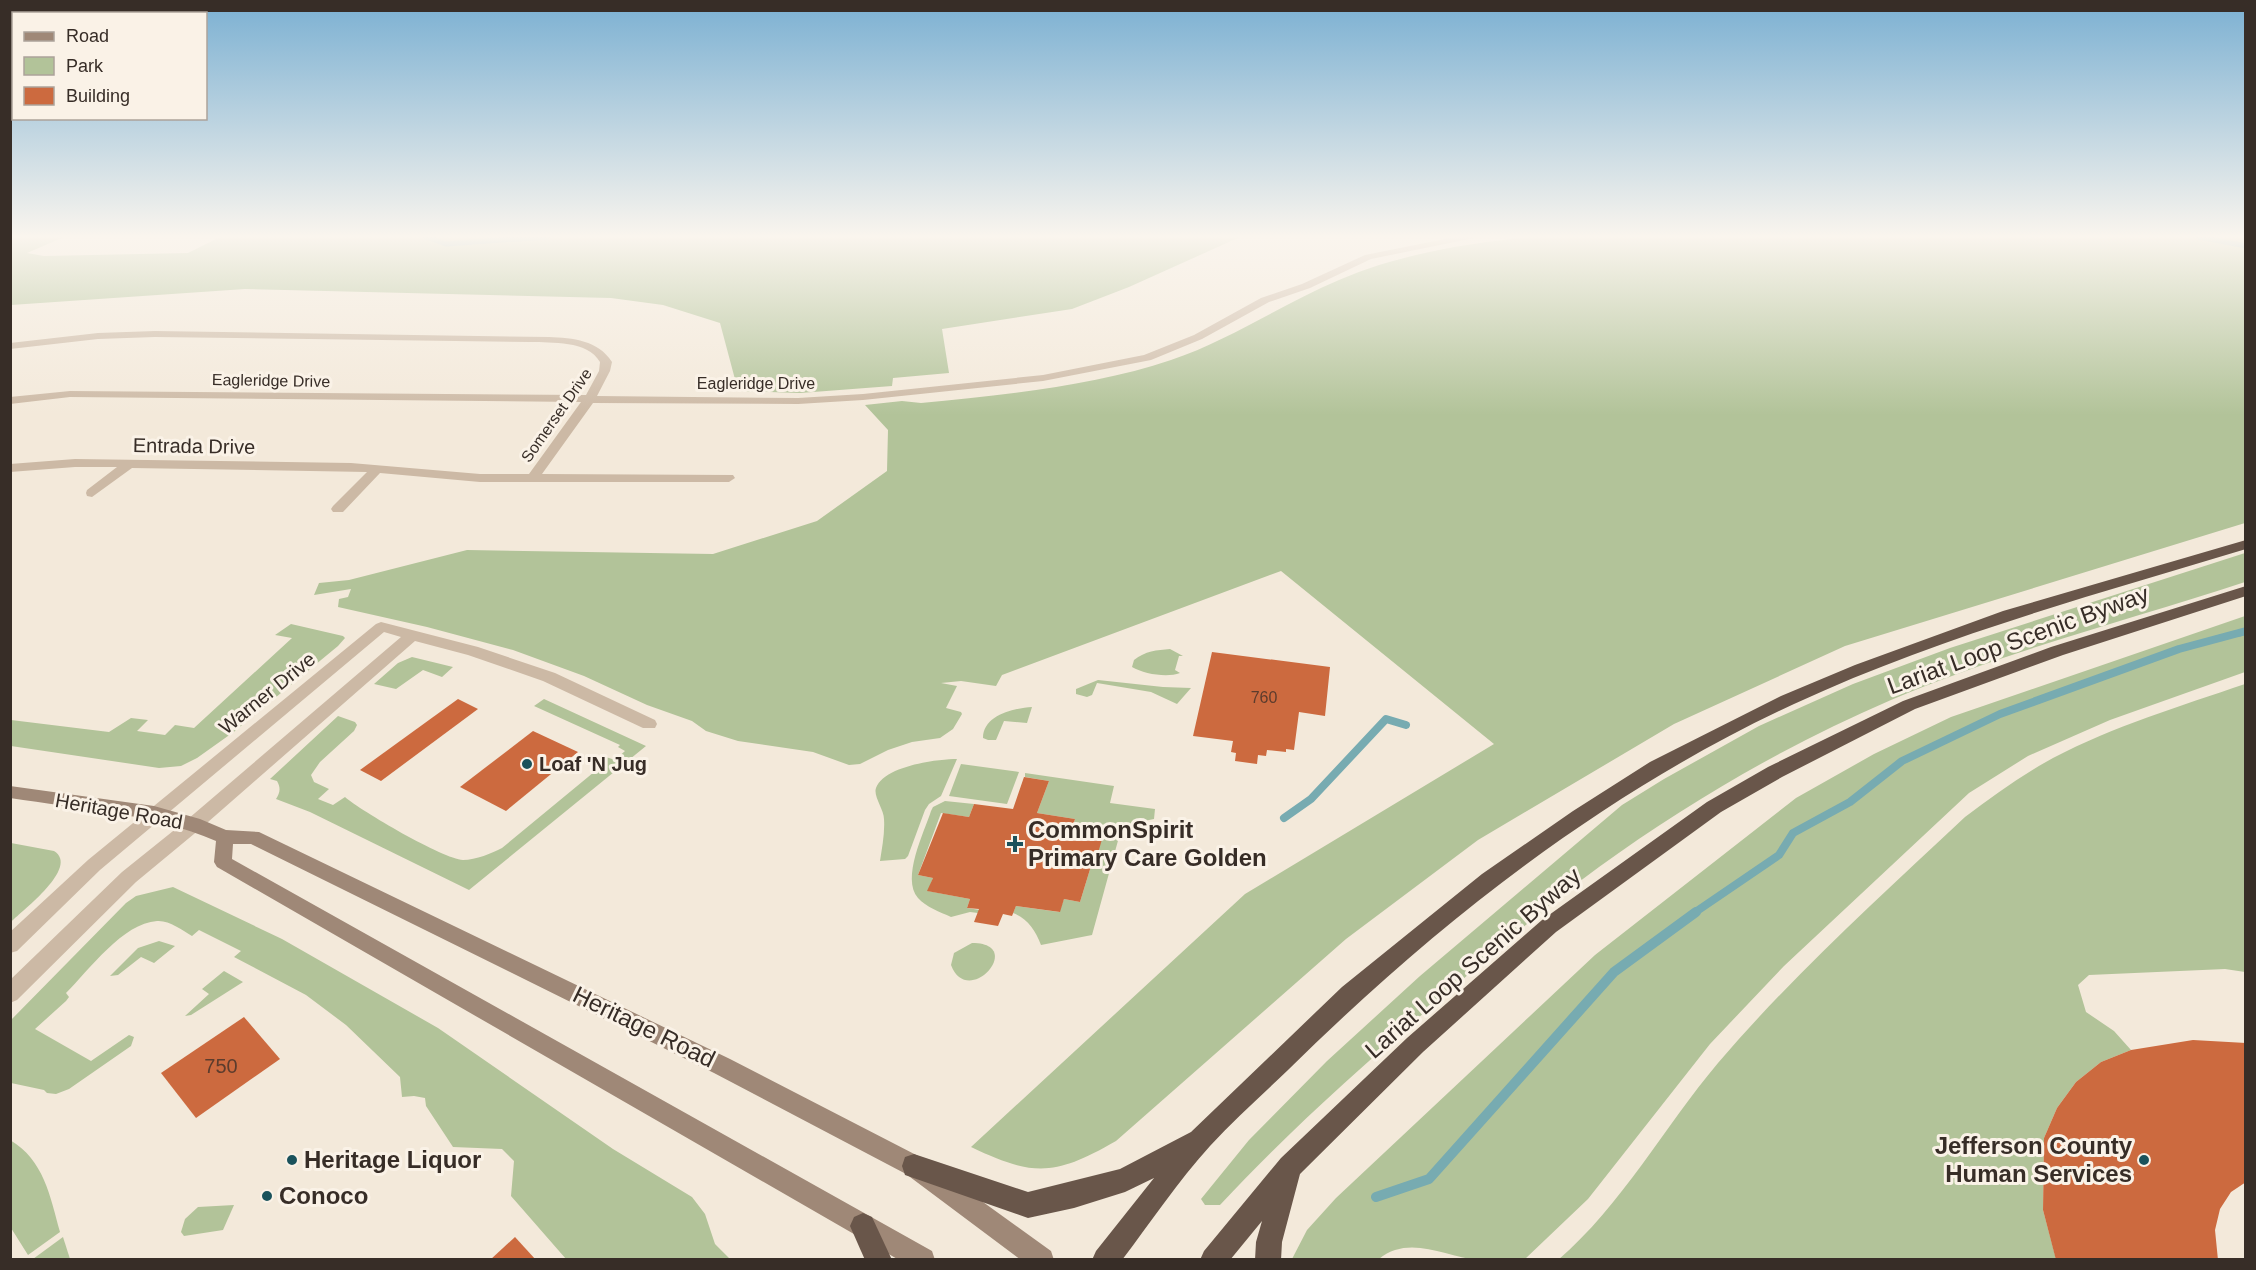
<svg xmlns="http://www.w3.org/2000/svg" width="2256" height="1270" font-family="Helvetica,sans-serif">
  <style>
    .green { fill: #b2c399 }
    .lines { fill: none; stroke-linecap: round; stroke-linejoin: round }
    .stream-far3 { stroke: #77abb1; stroke-width: 5 }
    .stream-far2 { stroke: #77abb1; stroke-width: 7 }
    .stream-far1 { stroke: #77abb1; stroke-width: 8 }
    .stream { stroke: #77abb1; stroke-width: 10 }
    .building { fill: #cc6a3f }
    .minor { fill: #ccb9a5; fill-rule: evenodd }
    .secondary { fill: #9f8877; fill-rule: evenodd }
    .trunk { fill: #69564a; fill-rule: evenodd }
    .poi-dot { fill: #1a525b; stroke: #faf2e7; stroke-width: 2 }
    .labels { text-anchor: middle; stroke-width: 6; stroke-linejoin: round; paint-order: stroke }
    .far-street-label { font-size: 16px; fill: #372d27; stroke: #faf2e7 }
    .number-label { font-size: 16px; fill: #5c3c2d }
    .street-label { font-size: 20px; fill: #372d27; stroke: #faf2e7 }
    .poi-label { font-size: 20px; font-weight: bold; fill: #372d27; stroke: #faf2e7; text-anchor: start }
    .near-number-label { font-size: 20px; fill: #5c3c2d }
    .near-street-label { font-size: 24px; fill: #372d27; stroke: #faf2e7 }
    .near-poi-label { font-size: 24px; font-weight: bold; fill: #372d27; stroke: #faf2e7; text-anchor: start }
  </style>
  <rect width="100%" height="100%" fill="#f3e9da"/>
  <!-- green -->
  <g class="green">
    <polygon points="11,237 64,237 27,253 44,256 188,253 220,237 1240,237 1129,287 1072,309 942,329 949,373 893,378 892,386 800,393 736,391 736,383 720,323 663,305 611,298 245,289 11,305"/>
    <path d="M 1529,237 L 2245,237 L 2245,523 L 1845,646 L 1674,724 L 1478,840 L 1346,939 L 1116,1141 C 1055,1176 1034,1177 971,1147 L 1245,894 L 1494,744 L 1281,571 L 1002,675 L 996,686 L 961,681 L 941,683 L 957,686 L 946,708 L 961,712 L 962,714 L 953,729 L 940,738 L 912,742 L 888,750 L 860,764 L 849,765 L 813,752 L 738,741 L 706,731 L 692,721 L 647,705 L 584,676 L 513,650 L 427,627 L 338,607 L 339,599 L 348,597 L 351,589 L 314,595 L 319,583 L 349,580 L 467,550 L 713,554 L 817,521 L 887,471 L 888,430 L 865,405 L 902,401 L 921,403 C 1001,395 1095,386 1171,360 C 1230,340 1282,304 1339,280 C 1399,254 1465,244 1529,237 Z"/>
    <path d="M 2245,553 L 2245,582 C 2129,620 2004,652 1891,700 C 1788,744 1689,802 1599,867 C 1543,908 1491,955 1439,1000 C 1363,1065 1288,1132 1220,1205 L 1205,1205 L 1201,1199 L 1249,1140 L 1327,1061 L 1420,976 L 1622,805 L 1664,779 L 1759,726 L 1853,684 L 1950,648 Z"/>
    <path d="M 2245,616 L 2245,672 L 2110,720 L 2028,756 L 1969,793 L 1784,966 L 1710,1044 L 1588,1199 L 1525,1259 C 1511,1261 1493,1261 1478,1260 C 1446,1257 1409,1234 1379,1259 L 1292,1259 L 1307,1230 L 1336,1198 L 1595,955 L 1796,798 L 1874,754 L 1951,717 Z"/>
    <polygon points="291,624 343,636 345,638 338,646 235,731 197,758 181,766 159,768 11,746 11,720 109,732 131,718 148,720 137,731 165,735 175,725 194,728 292,638 275,635"/>
    <path d="M 1170,649 L 1183,656 L 1179,656 L 1175,670 L 1180,673 C 1167,678 1144,674 1132,667 L 1134,660 C 1145,651 1157,650 1170,649 Z"/>
    <polygon points="412,657 453,667 442,677 423,670 396,689 374,684 398,663"/>
    <polygon points="1098,680 1163,687 1191,688 1177,704 1151,692 1097,683 1092,695 1087,697 1076,694 1076,689"/>
    <path d="M 2245,684 L 2245,972 L 2225,969 L 2089,975 L 2078,985 L 2086,1012 L 2114,1031 L 2131,1050 L 2101,1062 L 2076,1082 L 2057,1108 L 2044,1138 L 2043,1210 L 2056,1259 L 1558,1260 C 1622,1205 1664,1127 1718,1063 C 1793,975 1881,896 1965,817 C 1993,796 2022,775 2053,758 C 2114,726 2181,706 2245,684 Z"/>
    <path d="M 544,699 L 646,746 L 469,890 L 310,812 L 276,799 C 280,793 281,788 277,781 L 270,779 L 338,716 L 355,722 L 357,725 L 354,731 L 320,762 L 311,775 L 314,782 L 329,789 L 318,799 L 333,805 L 345,797 C 361,811 443,859 463,860 C 476,860 492,853 502,848 L 605,763 L 602,760 L 606,757 L 615,760 L 625,751 L 618,747 L 620,745 L 534,706 Z"/>
    <path d="M 1032,707 L 1027,723 L 1004,721 L 996,740 L 988,740 L 983,738 C 983,715 1015,708 1032,707 Z"/>
    <path d="M 957,759 L 941,796 L 929,804 L 925,810 L 908,856 L 905,859 L 880,861 C 882,848 885,833 884,819 C 884,810 873,796 876,788 C 884,766 937,759 957,759 Z"/>
    <polygon points="961,764 1019,772 1007,804 949,796"/>
    <path d="M 1025,773 L 1114,786 L 1110,803 L 1155,809 L 1154,819 L 1139,822 L 1119,837 L 1092,935 L 1041,945 C 1035,930 1028,919 1013,913 L 1016,906 L 1059,912 L 1064,899 L 1080,902 L 1095,853 L 1102,836 L 1071,832 L 1075,819 L 1037,813 L 1049,781 L 1025,777 Z"/>
    <path d="M 945,801 L 974,804 L 969,817 L 941,813 L 918,875 L 933,878 L 928,891 L 970,899 L 967,908 L 980,910 L 978,913 L 970,912 L 951,917 C 940,912 926,907 918,898 C 901,878 924,833 931,811 L 933,807 Z"/>
    <path d="M 11,843 L 54,851 C 80,867 23,910 11,922 Z"/>
    <path d="M 173,887 L 282,939 L 438,1028 L 613,1149 L 692,1197 L 705,1214 L 715,1244 L 730,1259 L 566,1259 L 511,1196 L 514,1161 L 502,1149 L 453,1147 L 426,1106 L 425,1098 L 414,1096 L 402,1097 L 400,1077 L 346,1025 L 306,995 L 234,957 L 241,951 L 199,930 L 192,936 C 182,930 169,920 157,921 C 123,923 89,970 66,993 L 69,997 L 66,1001 L 35,1029 L 91,1061 L 129,1035 L 134,1037 L 131,1046 L 69,1089 L 56,1094 L 47,1093 L 44,1090 L 11,1083 L 11,1020 L 126,903 L 136,896 Z"/>
    <polygon points="159,941 175,946 154,963 141,957 118,975 110,976 138,948"/>
    <path d="M 972,943 C 1027,943 968,1010 951,965 L 954,953 Z"/>
    <polygon points="224,971 243,982 191,1015 185,1016 209,994 202,989"/>
    <path d="M 10,1140 C 44,1160 50,1196 60,1232 L 28,1255 L 11,1228 Z"/>
    <polygon points="234,1205 223,1230 184,1236 181,1232 185,1219 198,1207"/>
    <polygon points="63,1237 70,1259 33,1259"/>
  </g>
  <g class="lines">
    <!-- stream-far3 -->
    <g class="stream-far3">
      <polyline points="426,237 446,244 547,237"/>
      <polyline points="2199,237 2246,246"/>
    </g>
    <!-- stream-far2 -->
    <polyline class="stream-far2" points="2240,633 2246,631"/>
    <!-- stream-far1 -->
    <g class="stream-far1">
      <polyline points="1284,818 1311,799 1386,719 1406,725"/>
      <polyline points="1694,913 1779,855 1793,833 1850,802 1902,761 2000,714 2179,649 2246,631"/>
    </g>
    <!-- stream -->
    <polyline class="stream" points="1376,1197 1429,1179 1614,972 1696,912"/>
  </g>
  <!-- building -->
  <g class="building">
    <polygon points="1212,652 1330,667 1325,716 1299,712 1294,750 1286,749 1286,752 1267,750 1266,756 1258,755 1257,764 1235,761 1236,753 1231,752 1233,741 1193,736"/>
    <polygon points="458,699 478,709 381,781 360,770"/>
    <polygon points="533,731 578,752 506,811 460,787"/>
    <polygon points="1024,777 1049,781 1037,813 1075,819 1071,832 1103,836 1098,853 1095,853 1080,902 1064,899 1060,912 1016,906 1012,916 1003,914 998,926 974,922 979,909 967,908 970,899 927,891 933,878 918,875 943,813 969,817 974,804 1013,809"/>
    <polygon points="244,1017 280,1059 196,1118 161,1073"/>
    <polygon points="2193,1040 2246,1043 2246,1182 2231,1192 2220,1209 2215,1230 2218,1260 2056,1260 2043,1210 2044,1138 2057,1108 2076,1082 2101,1062 2131,1050"/>
    <polygon points="515,1237 536,1260 490,1260"/>
  </g>
  <g class="lines">
    <!-- minor -->
    <g class="minor">
      <path d="M 1455,237 L 1479,237 L 1371,259 L 1310,288 L 1269,302 L 1202,339 L 1151,360 L 1043,381 L 863,400 L 798,404 L 593,403 L 542,474 L 733,475 L 735,478 L 729,482 L 480,482 L 380,473 L 343,512 L 333,512 L 331,509 L 333,506 L 367,472 L 132,468 L 92,497 L 87,496 L 86,493 L 87,490 L 117,467 L 75,467 L 10,472 L 10,464 L 75,459 L 351,463 L 480,474 L 529,474 L 581,402 L 70,397 L 10,404 L 10,397 L 70,391 L 586,395 L 599,371 L 600,362 C 587,340 552,343 530,342 L 155,337 L 98,339 L 10,349 L 10,343 L 98,333 L 155,331 L 549,337 C 573,338 598,340 612,362 L 610,371 L 597,396 L 798,398 L 863,394 L 1043,375 L 1144,355 L 1194,335 L 1261,298 L 1302,284 L 1365,255 Z"/>
      <polygon points="381,622 478,647 555,673 655,720 657,724 655,728 643,728 543,681 468,655 415,641 200,829 136,882 17,1000 10,1003 10,980 122,872 188,819 401,637 384,632 100,870 17,951 10,953 10,932 88,860 376,624"/>
    </g>
    <!-- secondary -->
    <path class="secondary" d="M 10,786 L 154,806 L 200,819 L 226,830 L 259,832 L 730,1059 L 922,1158 L 1051,1251 L 1054,1260 L 1021,1260 L 906,1174 L 714,1073 L 251,844 L 233,844 L 232,859 L 932,1251 L 935,1260 L 899,1260 L 217,867 L 214,862 L 216,841 C 151,813 80,809 10,798 Z"/>
    <!-- trunk -->
    <g class="trunk">
      <path d="M 2246,540 L 2246,549 C 2094,595 1938,637 1794,704 C 1604,792 1437,923 1288,1070 C 1262,1095 1234,1120 1210,1146 C 1178,1181 1151,1222 1122,1260 L 1092,1260 L 1096,1251 L 1154,1178 L 1125,1192 L 1074,1208 L 1028,1218 L 905,1175 L 902,1166 L 905,1157 L 914,1154 L 1028,1192 L 1120,1169 L 1191,1132 L 1342,987 L 1482,874 L 1573,811 L 1650,762 L 1781,696 L 1855,665 L 2003,611 Z"/>
      <polygon points="2246,586 2246,596 2063,655 1915,709 1782,777 1721,812 1556,932 1423,1052 1300,1174 1282,1242 1281,1260 1255,1260 1256,1242 1262,1221 1230,1260 1200,1260 1204,1251 1281,1158 1407,1038 1542,920 1707,802 1768,767 1903,701 2051,647"/>
      <polygon points="863,1213 872,1217 892,1260 865,1260 850,1226 854,1217"/>
    </g>
  </g>
  <!-- sky -->
  <linearGradient id="sky" x2="0" y2="1"><stop stop-color="#7bb0d2"/><stop offset="0.57" stop-color="#faf5ee"/><stop offset="1" stop-color="#faf5ee" stop-opacity="0"/></linearGradient>
  <rect width="2256" height="415" fill="url(#sky)"/>
  <!-- markers -->
  <g class="poi-dot">
    <circle cx="527" cy="764" r="6"/>
    <path d="M1012 835h6v6h6v6h-6v6h-6v-6h-6v-6h6z"/>
    <circle cx="292" cy="1160" r="6"/>
    <circle cx="2144" cy="1160" r="6"/>
    <circle cx="267" cy="1196" r="6"/>
  </g>
  <g class="labels">
    <!-- far-street labels -->
    <g class="far-street-label">
      <text transform="translate(271 380) rotate(1)" y="6">Eagleridge Drive</text>
      <text x="756" y="389">Eagleridge Drive</text>
      <text transform="translate(556 415) rotate(-55)" y="6">Somerset Drive</text>
    </g>
    <!-- number labels -->
    <g class="number-label">
      <text x="1264" y="703">760</text>
    </g>
    <!-- street labels -->
    <g class="street-label">
      <text transform="translate(194 446) rotate(1)" y="7">Entrada Drive</text>
      <text transform="translate(267 693) rotate(-39)" y="7">Warner Drive</text>
      <text transform="translate(119 811) rotate(10)" y="7">Heritage Road</text>
    </g>
    <!-- poi labels -->
    <g class="poi-label">
      <text x="539" y="771">Loaf 'N Jug</text>
    </g>
    <!-- near-number labels -->
    <g class="near-number-label">
      <text x="221" y="1073">750</text>
    </g>
    <!-- near-street labels -->
    <g class="near-street-label">
      <text transform="translate(2018 640) rotate(-20)" y="8">Lariat Loop Scenic Byway</text>
      <text transform="translate(1473 963) rotate(-41)" y="8">Lariat Loop Scenic Byway</text>
      <text transform="translate(644 1027) rotate(26)" y="8">Heritage Road</text>
    </g>
    <!-- near-poi labels -->
    <g class="near-poi-label">
      <text x="1028" y="838">CommonSpirit<tspan x="1028" dy="28">Primary Care Golden</tspan></text>
      <text x="2132" y="1154" text-anchor="end">Jefferson County<tspan x="2132" dy="28">Human Services</tspan></text>
      <text x="304" y="1168">Heritage Liquor</text>
      <text x="279" y="1204">Conoco</text>
    </g>
  </g>
  <!-- border -->
  <rect width="2256" height="1270" fill="none" stroke="#372d27" stroke-width="24"/>
  <!-- legend -->
  <rect x="12" y="12" width="195" height="108" fill="#faf2e7" stroke="#aca39a" stroke-width="1.5"/>
  <rect x="24" y="32" width="30" height="9" fill="#9f8877" stroke="#aca39a" stroke-width="1.5"/>
  <text x="66" y="42" font-size="18" fill="#372d27">Road</text>
  <rect x="24" y="57" width="30" height="18" fill="#b2c399" stroke="#aca39a" stroke-width="1.5"/>
  <text x="66" y="72" font-size="18" fill="#372d27">Park</text>
  <rect x="24" y="87" width="30" height="18" fill="#cc6a3f" stroke="#aca39a" stroke-width="1.5"/>
  <text x="66" y="102" font-size="18" fill="#372d27">Building</text>
</svg>
